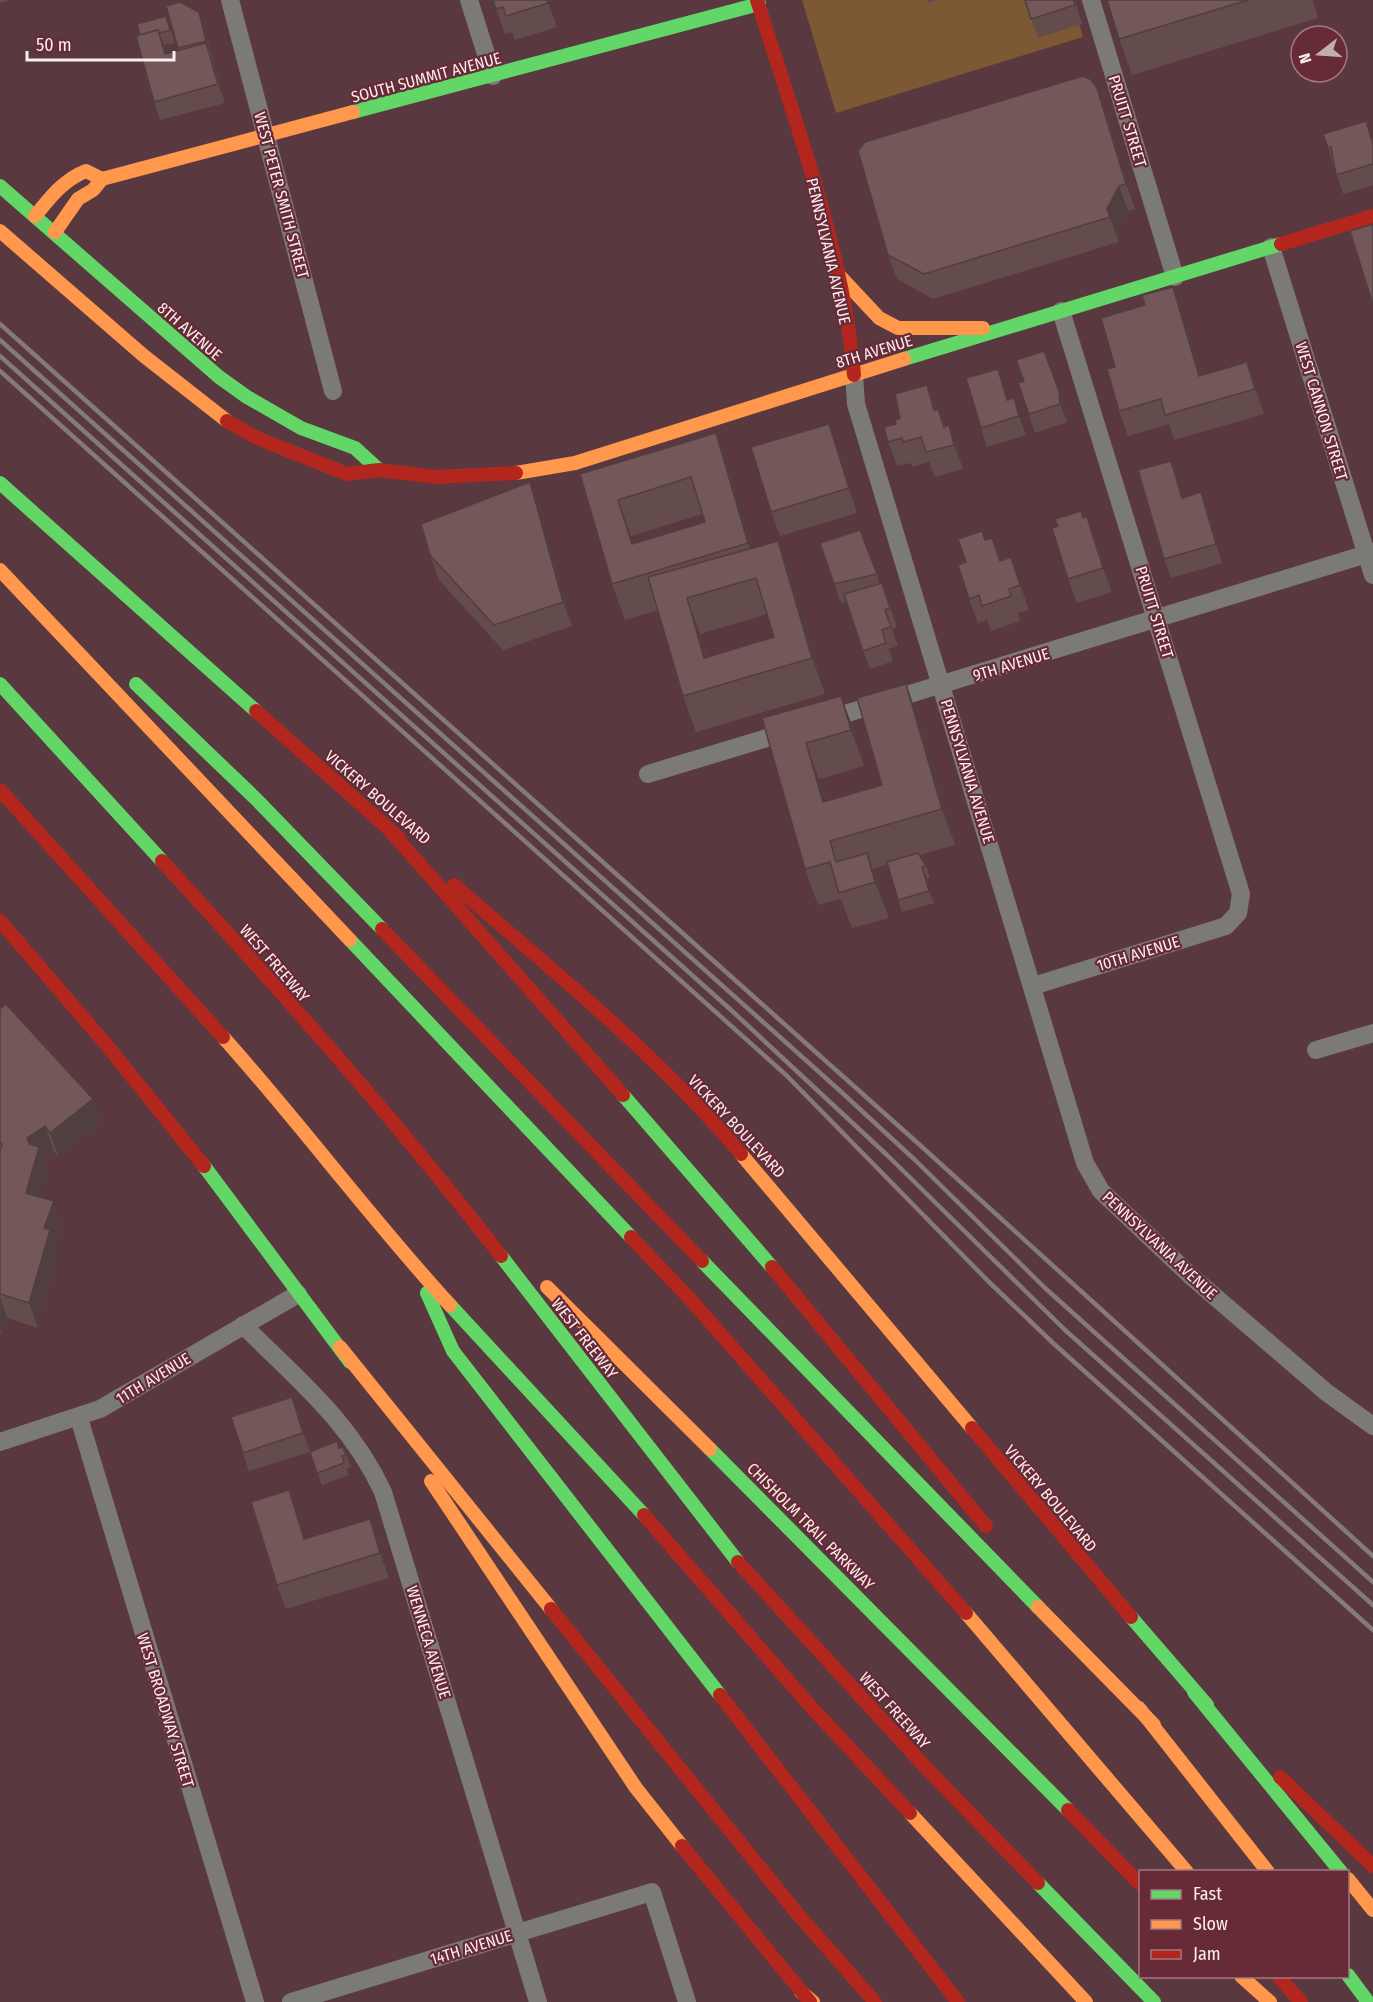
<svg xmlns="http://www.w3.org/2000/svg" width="1373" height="2002" font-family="'Fira Sans Condensed',sans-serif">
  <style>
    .green { fill: #7c5835 }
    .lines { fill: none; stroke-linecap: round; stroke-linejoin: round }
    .street { stroke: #7c7a74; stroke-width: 18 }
    .fast { stroke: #63d668; stroke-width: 14 }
    .slow { stroke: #ff974d; stroke-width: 14 }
    .jam { stroke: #b3261e; stroke-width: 14 }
    .rail { stroke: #857a78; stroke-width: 4.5 }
    .wall { fill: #644c4d; fill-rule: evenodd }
    .shaded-wall { fill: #513e3e }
    .building { fill: #745859; stroke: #513e3e; stroke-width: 1.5; fill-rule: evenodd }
    .labels { text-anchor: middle; stroke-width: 4.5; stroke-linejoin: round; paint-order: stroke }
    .street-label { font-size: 16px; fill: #fbecee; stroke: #672b37 }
  </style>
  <rect width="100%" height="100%" fill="#59393f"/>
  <!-- green -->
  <polygon class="green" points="802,0 1072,0 1083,37 836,113"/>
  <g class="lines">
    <!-- street -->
    <g class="street">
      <polyline points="230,0 333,391"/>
      <polyline points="469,0 493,76"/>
      <polyline points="1091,0 1175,277"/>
      <polyline points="1271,247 1373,575"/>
      <polyline points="854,375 856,404 1085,1163 1101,1191 1192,1277 1326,1392 1373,1426"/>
      <polyline points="825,720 1373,552"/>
      <polyline points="648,774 790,731"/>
      <polyline points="1033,986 1226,926 1238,913 1241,894 1061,311"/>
      <polyline points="1316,1050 1373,1033"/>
      <path d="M 243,1325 C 297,1379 350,1421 383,1492 L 538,2002"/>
      <polyline points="79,1418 255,2002"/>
      <polyline points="0,1442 100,1409 298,1294"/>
      <polyline points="291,2002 652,1892 687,2002"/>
    </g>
    <!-- fast -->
    <g class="fast">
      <polyline points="353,112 759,4"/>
      <polyline points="0,186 219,377 247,397 301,428 355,448 379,470"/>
      <polyline points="904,359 1281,244"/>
      <polyline points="0,483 256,711"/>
      <polyline points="0,684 162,861"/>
      <polyline points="136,684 257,800 382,929"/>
      <polyline points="350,940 631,1237"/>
      <polyline points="623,1095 772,1267"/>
      <polyline points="204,1166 350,1362"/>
      <polyline points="501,1256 738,1562"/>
      <polyline points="702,1261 1038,1607"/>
      <polyline points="427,1293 453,1351 720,1695"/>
      <polyline points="450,1305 644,1515"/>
      <polyline points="710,1449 1068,1810"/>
      <polyline points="1131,1617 1207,1705"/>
      <polyline points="1194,1692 1341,1872"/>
      <polyline points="1038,1883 1154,2002"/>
      <polyline points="1348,1975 1368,2002"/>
    </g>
    <!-- slow -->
    <g class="slow">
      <path d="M 35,216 C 50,198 63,180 86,171 L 102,179"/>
      <polyline points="0,231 144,356 227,421"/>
      <polyline points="55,232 78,199 93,190 102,179 353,112"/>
      <polyline points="837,273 879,318 898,328 983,328"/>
      <polyline points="516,473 575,463 904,359"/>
      <polyline points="0,570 350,940"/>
      <path d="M 223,1037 C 301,1124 371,1219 450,1305"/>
      <polyline points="741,1154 972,1428"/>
      <polyline points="547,1287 710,1449"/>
      <polyline points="340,1347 551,1609"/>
      <polyline points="431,1481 636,1788 682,1846"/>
      <polyline points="1038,1607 1154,1725"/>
      <polyline points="966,1613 1187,1872"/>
      <polyline points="1139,1708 1268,1872"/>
      <polyline points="910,1813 1086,2002"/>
      <polyline points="1348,1879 1373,1910"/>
      <polyline points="1241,1976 1270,2002"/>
      <polyline points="801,1992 813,2002"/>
    </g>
    <!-- jam -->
    <g class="jam">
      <path d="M 757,0 C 794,118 844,252 854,375"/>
      <polyline points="1281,244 1373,216"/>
      <polyline points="227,421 257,438 347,474 379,470 436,477 516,473"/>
      <polyline points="256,711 399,838"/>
      <polyline points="0,790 223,1037"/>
      <polyline points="386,826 623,1095"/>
      <path d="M 162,861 C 279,989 395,1119 501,1256"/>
      <path d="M 454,885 C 552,970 657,1054 741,1154"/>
      <polyline points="0,921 105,1043 204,1166"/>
      <polyline points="382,929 702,1261"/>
      <polyline points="631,1237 689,1298 966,1613"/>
      <polyline points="772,1267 986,1526"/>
      <polyline points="972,1428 1131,1617"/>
      <polyline points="644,1515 812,1708 910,1813"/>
      <polyline points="738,1562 927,1769 1038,1883"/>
      <polyline points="551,1609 796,1912 875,2002"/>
      <polyline points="720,1695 958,2002"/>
      <polyline points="1280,1777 1373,1866"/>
      <polyline points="1068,1810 1140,1884"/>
      <polyline points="682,1846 810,2002"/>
      <polyline points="1278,1976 1301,2002"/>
    </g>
    <!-- rail -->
    <g class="rail">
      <polyline points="0,324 921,1146 1373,1556"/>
      <polyline points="0,340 838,1089 915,1160 1045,1288 1373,1582"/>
      <polyline points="0,356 731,1010 887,1155 1065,1330 1373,1605"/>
      <polyline points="0,371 786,1075 988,1281 1053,1343 1373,1630"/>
    </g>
  </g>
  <!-- wall -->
  <g class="wall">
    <polygon points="0,0 10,0 0,3"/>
    <polygon points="493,0 548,0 557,27 515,40 512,32 505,34"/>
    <polygon points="927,0 939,0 928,3"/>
    <polygon points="1075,0 1082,24 1038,38 1031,19"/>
    <polygon points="1107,0 1313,0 1318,18 1132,75 1119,39"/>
    <polygon points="166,6 203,25 225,103 160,120 154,102 140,35 166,16 175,43 164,45 166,53 179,50"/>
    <polygon points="1097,88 1106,113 1135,209 1128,211 1116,234 1119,242 933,299 897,279 888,255"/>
    <polygon points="1373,139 1373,185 1343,194 1328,148"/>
    <polygon points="1173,287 1182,311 1201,376 1247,362 1256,387 1264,414 1174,440 1169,424 1128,436 1119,411 1115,367 1145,305"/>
    <polygon points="1018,383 1059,391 1066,410 1067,422 1035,433"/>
    <polygon points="927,385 936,409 945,426 949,425 958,450 963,469 935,477 929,462 912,467 911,463 897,466 888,442 896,424 900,418"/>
    <polygon points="1004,387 1008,400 1014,398 1026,435 987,447 981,428"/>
    <polygon points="838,449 857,513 780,536 771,512"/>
    <path d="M 729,469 L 752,548 L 778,541 L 791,577 L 825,694 L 696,732 L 683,696 L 658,610 L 625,620 L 612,584 L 580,474 ZM 703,514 L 705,522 L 633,543 L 631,536 ZM 767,614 L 774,637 L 707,657 L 700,634 Z"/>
    <polygon points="1178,479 1183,498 1201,492 1208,511 1222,563 1171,578 1164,559"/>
    <polygon points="539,506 572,626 503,650 439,580 430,555"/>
    <polygon points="1081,511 1084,518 1087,517 1096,542 1112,592 1077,603 1068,579 1058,526"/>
    <polygon points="860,530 880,583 882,583 897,627 892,629 898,646 889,649 893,661 870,669 846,602 841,603 834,584"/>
    <polygon points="992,538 1000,560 1020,582 1029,610 1018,613 1020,621 991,631 987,620 978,623 969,599 966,562 985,540"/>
    <polygon points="841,696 854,731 864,766 819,779 826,801 882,785 919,720 955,845 919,855 926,866 930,878 927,879 934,903 902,912 898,900 888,864 873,869 880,889 889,918 852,928 841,899 818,905 805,869 762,718"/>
    <polygon points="0,1009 93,1099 102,1123 59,1158 54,1151 43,1158 48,1172 40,1197 63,1226 55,1246 59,1255 38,1328 7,1318 2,1335 0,1334"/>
    <polygon points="299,1416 310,1451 339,1448 343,1447 351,1467 346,1469 349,1475 322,1485 310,1452 249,1471 243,1453"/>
    <polygon points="298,1514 305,1539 370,1519 379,1544 389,1578 286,1609 277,1585"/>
  </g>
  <!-- shaded-wall -->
  <g class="shaded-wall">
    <polygon points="547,0 548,0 557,27"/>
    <polygon points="199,12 203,25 210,53 206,41"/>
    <polygon points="158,30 165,48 171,72 165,54"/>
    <polygon points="206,43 213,62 225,103 218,84"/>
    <polygon points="1097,88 1106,113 1135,209 1126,184"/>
    <polygon points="1119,186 1128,211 1116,234 1119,242 1107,209"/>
    <polygon points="1173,287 1182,311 1208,401 1199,376"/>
    <polygon points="1247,362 1256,387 1264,414 1255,389"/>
    <polygon points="998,369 1004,387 1014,419 1007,400"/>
    <polygon points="927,385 936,410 934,410"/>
    <polygon points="1059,391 1066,410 1067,422 1060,404"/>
    <polygon points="1014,398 1021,417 1026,435 1019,416"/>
    <polygon points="829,424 838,449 857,513 849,488"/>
    <polygon points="949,425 958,450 963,469 954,445"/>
    <polygon points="716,433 729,469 761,579 748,543"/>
    <polygon points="1171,461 1178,479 1189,517 1182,498"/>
    <polygon points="530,482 539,506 572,626 563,602"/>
    <polygon points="1201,492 1208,511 1222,563 1216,544"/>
    <polygon points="618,500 631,536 643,575 632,544"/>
    <polygon points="1087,517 1096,542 1112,592 1103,568"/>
    <polygon points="778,541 791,577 825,694 812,658"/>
    <polygon points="1011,557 1020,582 1029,610 1020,585"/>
    <polygon points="687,598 700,634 715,686 704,658"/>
    <polygon points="906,684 919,720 955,845 942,809"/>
    <polygon points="841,696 854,731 864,766 851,730"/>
    <polygon points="806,743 819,779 836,837 823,802"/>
    <polygon points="867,853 880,889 889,918 875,882"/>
    <polygon points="922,867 927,879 934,903 929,891"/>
    <polygon points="93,1099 102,1123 59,1158 50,1133"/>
    <polygon points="45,1126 54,1151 43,1158 48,1172 35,1217 26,1193 27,1138"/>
    <polygon points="54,1201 63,1226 55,1246 59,1255 38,1328 29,1303 44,1228"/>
    <polygon points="0,1297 7,1318 2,1335 0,1329"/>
    <polygon points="292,1397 299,1416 310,1451 303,1433"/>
    <polygon points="289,1490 298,1514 313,1564 304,1539"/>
    <polygon points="370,1519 379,1544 389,1578 380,1553"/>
  </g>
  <!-- building -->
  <g class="building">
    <polygon points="493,0 547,0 548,3 506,16 503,7 496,9"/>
    <polygon points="1025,0 1074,0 1075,5 1031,19"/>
    <polygon points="1107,0 1248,0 1119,39"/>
    <polygon points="180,2 199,12 206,41 178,48 166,6"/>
    <polygon points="166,16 170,30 159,33 158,30 140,35 137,24"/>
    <polygon points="158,30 165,54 206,43 218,84 154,102 136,36"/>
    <polygon points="1083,76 1090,79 1097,88 1126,184 1119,186 1107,209 1110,217 924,274 888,255 858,151 865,142"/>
    <polygon points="1366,121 1373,144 1373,164 1336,175 1331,147 1328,148 1323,134"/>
    <polygon points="1373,224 1373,305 1350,231"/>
    <polygon points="1173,287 1199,376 1247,362 1255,389 1165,415 1161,399 1119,411 1107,369 1115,367 1101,318 1145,305 1142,295"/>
    <polygon points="1044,351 1059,391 1060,404 1029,414 1018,383 1024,381 1016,360"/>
    <polygon points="998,369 1007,400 1014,398 1019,416 981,428 966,378"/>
    <polygon points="927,385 934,410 938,409 944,427 949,425 954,445 926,452 921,437 903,442 902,438 888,442 884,427 896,424 895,420 900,418 895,394"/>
    <polygon points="829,424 849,488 771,512 751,447"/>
    <path d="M 716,433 L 748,543 L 612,584 L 580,474 ZM 691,477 L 705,522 L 632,544 L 618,500 Z"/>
    <polygon points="1171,461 1182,498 1201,492 1216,544 1164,559 1138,470"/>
    <polygon points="530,482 563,602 494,625 430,555 421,524"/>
    <polygon points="1081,511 1083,518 1087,517 1103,568 1068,579 1052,528 1058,526 1055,519"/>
    <polygon points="860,530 877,574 834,584 820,543"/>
    <polygon points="982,531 985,540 992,538 1000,561 1011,557 1020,585 1009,589 1011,596 982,606 979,595 969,599 958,565 966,562 958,539"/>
    <path d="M 778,541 L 812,658 L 683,696 L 648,577 ZM 756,578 L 774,637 L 704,658 L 687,598 Z"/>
    <polygon points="882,583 890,608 885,610 891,627 882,630 886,643 863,651 844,594"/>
    <polygon points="906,684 942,809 830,841 836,862 867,853 875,882 839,893 830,862 805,869 762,718 841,696 851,730 806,743 823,802 882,785 857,698"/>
    <polygon points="918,853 926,866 922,867 929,891 898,900 887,862"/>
    <polygon points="6,1004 93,1099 50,1133 45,1126 27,1138 29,1144 39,1147 26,1193 54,1201 44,1228 50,1230 29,1303 0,1294 0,1151 2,1144 0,1143 0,1009"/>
    <polygon points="292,1397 303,1433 243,1453 231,1417"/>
    <polygon points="337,1441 339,1448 343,1447 346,1455 342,1456 344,1463 317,1473 310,1452"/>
    <polygon points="289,1490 304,1539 370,1519 380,1553 277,1585 251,1502"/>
  </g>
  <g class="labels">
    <!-- street labels -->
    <g class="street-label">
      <text transform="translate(426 77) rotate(-15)" y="6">SOUTH SUMMIT AVENUE</text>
      <text transform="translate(1128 121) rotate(73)" y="6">PRUITT STREET</text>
      <text transform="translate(282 195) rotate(75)" y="6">WEST PETER SMITH STREET</text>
      <text transform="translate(829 251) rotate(77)" y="6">PENNSYLVANIA AVENUE</text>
      <text transform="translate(190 331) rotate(41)" y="6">8TH AVENUE</text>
      <text transform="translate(874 351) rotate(-17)" y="6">8TH AVENUE</text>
      <text transform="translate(1322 411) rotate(73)" y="6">WEST CANNON STREET</text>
      <text transform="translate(1155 612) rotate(73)" y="6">PRUITT STREET</text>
      <text transform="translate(1011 664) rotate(-17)" y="6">9TH AVENUE</text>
      <text transform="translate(968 771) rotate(73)" y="6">PENNSYLVANIA AVENUE</text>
      <text transform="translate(378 797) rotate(41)" y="6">VICKERY BOULEVARD</text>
      <text transform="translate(1138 953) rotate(-17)" y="6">10TH AVENUE</text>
      <text transform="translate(275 963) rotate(49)" y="6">WEST FREEWAY</text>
      <text transform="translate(737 1126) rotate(47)" y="6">VICKERY BOULEVARD</text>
      <text transform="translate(1160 1245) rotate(43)" y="6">PENNSYLVANIA AVENUE</text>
      <text transform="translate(585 1338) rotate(52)" y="6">WEST FREEWAY</text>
      <text transform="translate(153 1378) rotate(-31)" y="6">11TH AVENUE</text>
      <text transform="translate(1051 1498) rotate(50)" y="6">VICKERY BOULEVARD</text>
      <text transform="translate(811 1526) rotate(45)" y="6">CHISHOLM TRAIL PARKWAY</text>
      <text transform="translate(429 1642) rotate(73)" y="6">WENNECA AVENUE</text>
      <text transform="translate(166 1710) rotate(73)" y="6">WEST BROADWAY STREET</text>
      <text transform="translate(895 1710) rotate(48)" y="6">WEST FREEWAY</text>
      <text transform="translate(471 1947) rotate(-17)" y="6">14TH AVENUE</text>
    </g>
  </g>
  <!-- legend -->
  <rect x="1139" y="1870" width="210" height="108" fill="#672b37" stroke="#a27880" stroke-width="1.5"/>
  <rect x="1151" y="1890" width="30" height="9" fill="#63d668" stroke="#a27880" stroke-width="1.5"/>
  <text x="1193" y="1900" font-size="18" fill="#fbecee">Fast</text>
  <rect x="1151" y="1920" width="30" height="9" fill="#ff974d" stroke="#a27880" stroke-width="1.5"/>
  <text x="1193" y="1930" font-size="18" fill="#fbecee">Slow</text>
  <rect x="1151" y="1950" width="30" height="9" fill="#b3261e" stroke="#a27880" stroke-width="1.5"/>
  <text x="1193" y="1960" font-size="18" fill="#fbecee">Jam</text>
  <!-- north arrow -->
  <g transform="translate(1319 54) rotate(253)"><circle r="28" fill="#672b37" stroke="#a27880" stroke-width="1.5"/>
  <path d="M0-4.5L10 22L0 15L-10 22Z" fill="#c2adb1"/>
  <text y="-9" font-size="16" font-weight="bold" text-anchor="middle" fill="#fbecee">N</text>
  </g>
  <!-- scale -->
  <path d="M27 51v9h147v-9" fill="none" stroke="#fbecee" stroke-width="3"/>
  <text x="36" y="51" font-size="18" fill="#fbecee" stroke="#672b37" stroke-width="4.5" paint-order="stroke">50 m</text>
</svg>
